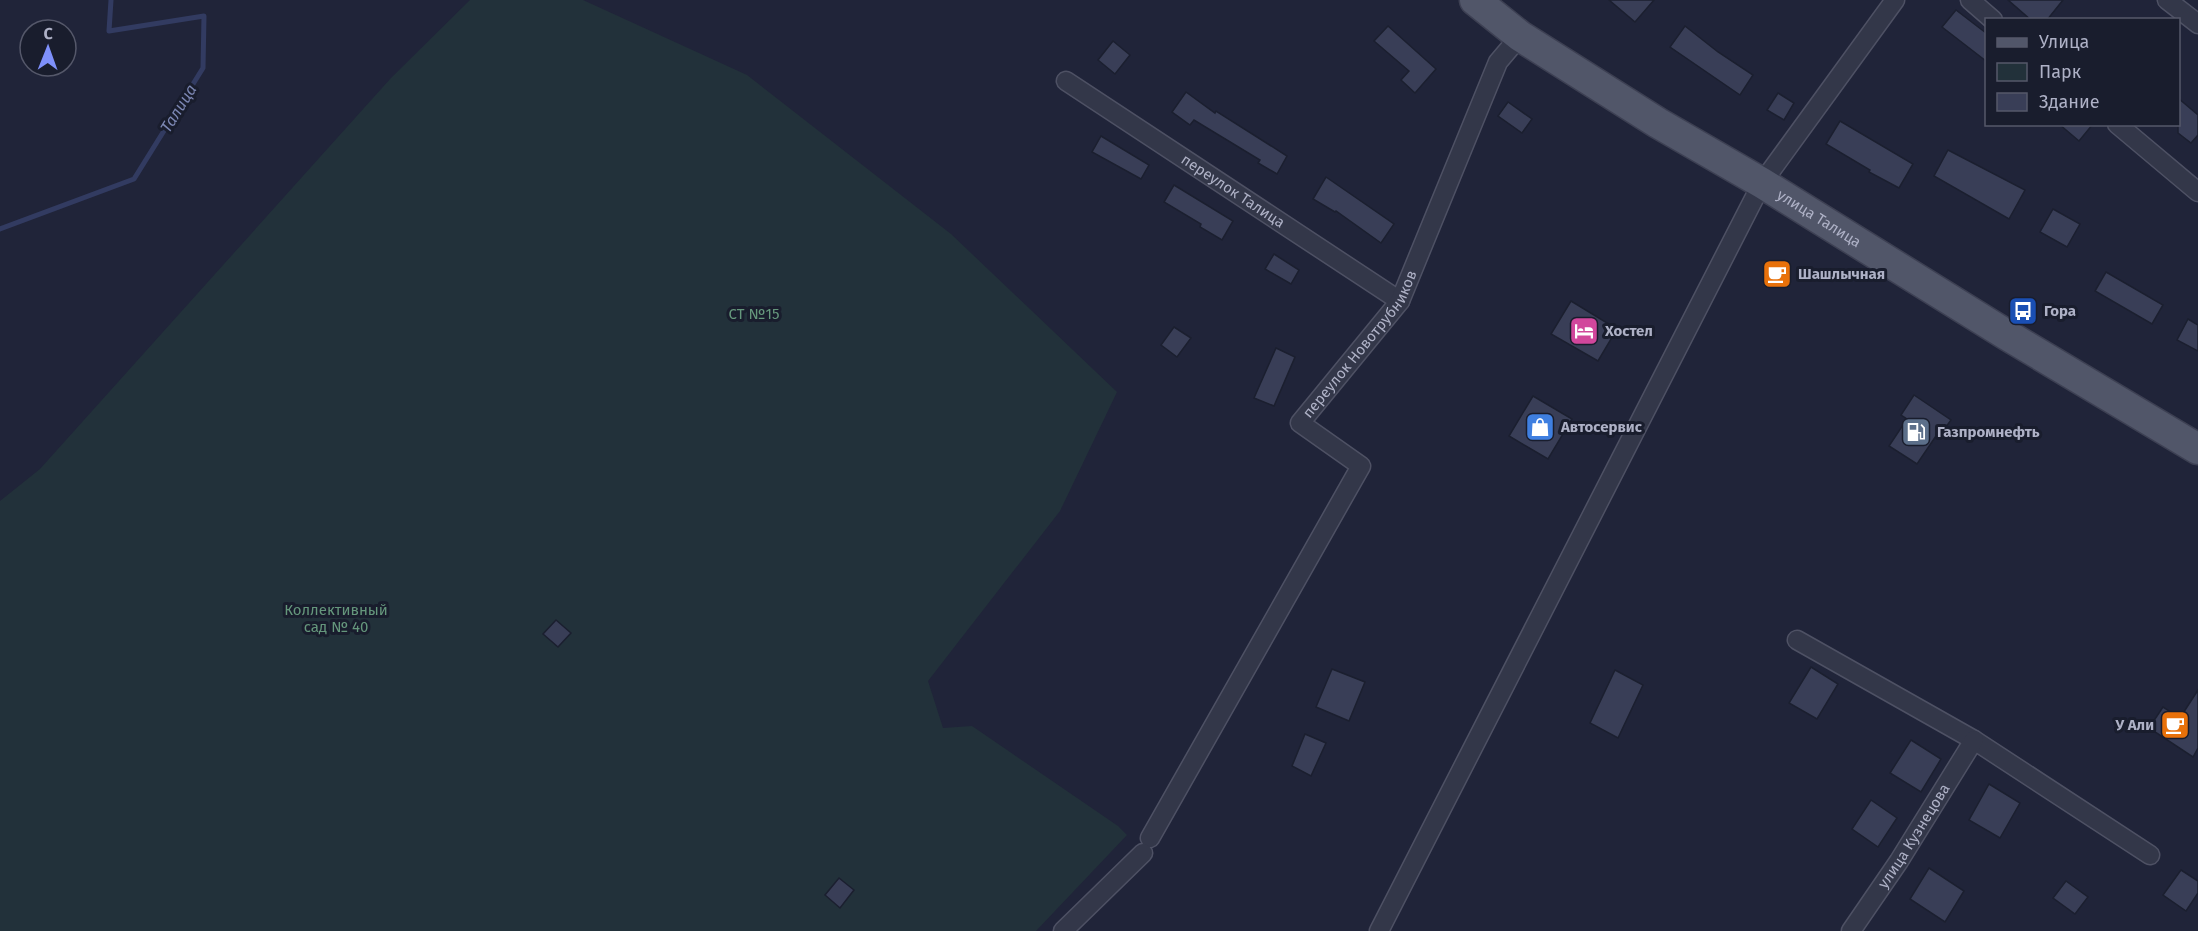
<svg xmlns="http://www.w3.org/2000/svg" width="2198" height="931" font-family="'Fira Sans',sans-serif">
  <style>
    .green { fill: #22313a }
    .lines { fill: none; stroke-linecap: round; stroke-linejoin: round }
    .stream { stroke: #323b61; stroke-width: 5 }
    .building { fill: #393e57; stroke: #1b1f2f; stroke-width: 1.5 }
    .minor-casing { stroke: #4e5164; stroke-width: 21 }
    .primary-casing { stroke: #3d4053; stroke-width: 33 }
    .minor { stroke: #333749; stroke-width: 18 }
    .primary { stroke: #515669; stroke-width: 30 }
    .labels { text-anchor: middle; stroke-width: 6; stroke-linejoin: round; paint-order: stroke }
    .street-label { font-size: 15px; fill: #aeb1c6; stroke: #191d2d }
    .poi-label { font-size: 15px; font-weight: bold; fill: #aeb1c6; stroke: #191d2d; text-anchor: start }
    .park-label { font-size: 15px; fill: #65977c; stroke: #191d2d }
    .water-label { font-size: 16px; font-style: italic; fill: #7c87b3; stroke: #191d2d }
  </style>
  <rect width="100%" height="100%" fill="#202439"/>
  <!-- green -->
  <polygon class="green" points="470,0 583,0 747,75 951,234 1117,392 1060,511 928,681 943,728 972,726 1118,826 1127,835 1036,931 0,931 0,501 40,469 391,78"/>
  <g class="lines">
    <!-- stream -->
    <polyline class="stream" points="0,229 134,179 203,68 204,16 109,31 111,0"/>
  </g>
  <!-- building -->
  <g class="building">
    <polygon points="1609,0 1654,0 1635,22"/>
    <polygon points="2008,0 2063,0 2047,20 2031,20"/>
    <polygon points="1956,10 1986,33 1986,61 1942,27"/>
    <polygon points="1388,26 1436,69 1415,93 1401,80 1409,71 1374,41"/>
    <polygon points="1685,26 1718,52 1753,75 1740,95 1670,47"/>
    <polygon points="1113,41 1130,55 1115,74 1098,60"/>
    <polygon points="1186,92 1215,113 1216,111 1287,156 1277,174 1258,163 1260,160 1194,120 1190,125 1172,112"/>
    <polygon points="1778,93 1794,103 1784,120 1767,110"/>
    <polygon points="2178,98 2198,115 2198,135 2191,143 2178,133"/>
    <polygon points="1508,102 1532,119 1522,133 1498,116"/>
    <polygon points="1840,121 1913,164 1899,188 1869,172 1870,170 1826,144"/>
    <polygon points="2059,124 2093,124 2079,141"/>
    <polygon points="1101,136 1149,165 1141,179 1092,152"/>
    <polygon points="1948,150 2025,190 2009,219 1934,176"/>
    <polygon points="1326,177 1394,224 1381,243 1336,211 1335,212 1313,199"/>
    <polygon points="1174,185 1233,221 1222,240 1200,227 1201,224 1164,202"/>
    <polygon points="2053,209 2080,224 2067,247 2040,232"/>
    <polygon points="1274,254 1299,270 1291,284 1265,269"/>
    <polygon points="2106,272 2163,305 2152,324 2095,291"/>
    <polygon points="1571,301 1617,329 1598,361 1551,334"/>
    <polygon points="2188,319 2198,325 2198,351 2177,340"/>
    <polygon points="1174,327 1191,338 1177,357 1161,345"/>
    <polygon points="1276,348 1295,357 1274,406 1254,398"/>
    <polygon points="1914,395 1951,420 1938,438 1936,436 1917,464 1889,446 1907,419 1901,415"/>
    <polygon points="1533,396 1572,419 1548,459 1509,436"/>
    <polygon points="556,620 571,633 558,647 543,634"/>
    <polygon points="1811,667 1838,684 1817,719 1789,703"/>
    <polygon points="1332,669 1365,682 1349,721 1316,707"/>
    <polygon points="1615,670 1643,685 1618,738 1590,723"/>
    <polygon points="2198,690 2198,748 2193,757 2149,728 2163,707 2180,718"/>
    <polygon points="1305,734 1326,743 1311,776 1292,766"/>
    <polygon points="1911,740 1941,759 1921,792 1890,773"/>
    <polygon points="1989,784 2020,803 2000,838 1969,820"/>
    <polygon points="1871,800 1897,818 1878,847 1852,829"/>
    <polygon points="1929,868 1964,891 1945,922 1910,899"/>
    <polygon points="2181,870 2198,881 2198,893 2186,911 2163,895"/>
    <polygon points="839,878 854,890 840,908 825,895"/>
    <polygon points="2066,881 2088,897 2075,914 2053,898"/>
  </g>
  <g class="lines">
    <!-- minor casing -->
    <g class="minor-casing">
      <g id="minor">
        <polyline points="1970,0 1993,20"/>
        <polyline points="2167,0 2198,24"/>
        <path id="s1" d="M 1066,81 L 1400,301"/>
        <polyline points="2117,124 2198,192"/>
        <polyline points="1797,640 1974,740 2150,855"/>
        <path id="s2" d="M 1150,838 L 1361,466 L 1300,423 L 1400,301 L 1498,62 L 1520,36"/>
        <polyline points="1063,931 1143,853"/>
        <polyline points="1379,931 1762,183 1895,0"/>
        <path id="s3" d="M 1851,931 L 1899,861 L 1974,740"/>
      </g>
    </g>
    <!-- primary casing -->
    <g class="primary-casing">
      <g id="primary">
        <path id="s4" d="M 1475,0 L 1520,36 L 1658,123 L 1762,183 L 2007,335 L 2198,449"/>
      </g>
    </g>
    <!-- minor -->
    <use href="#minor" class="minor"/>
    <!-- primary -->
    <use href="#primary" class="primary"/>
  </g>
  <!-- icons -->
  <defs>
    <g id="cafe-square" transform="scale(1.5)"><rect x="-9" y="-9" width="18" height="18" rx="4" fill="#e8710a" stroke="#191d2d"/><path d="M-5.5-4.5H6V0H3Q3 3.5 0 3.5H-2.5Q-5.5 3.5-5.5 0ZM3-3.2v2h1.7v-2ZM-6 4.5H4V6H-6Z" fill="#fff"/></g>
    <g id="bus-square" transform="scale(1.5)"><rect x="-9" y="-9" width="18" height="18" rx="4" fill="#1a4fb4" stroke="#191d2d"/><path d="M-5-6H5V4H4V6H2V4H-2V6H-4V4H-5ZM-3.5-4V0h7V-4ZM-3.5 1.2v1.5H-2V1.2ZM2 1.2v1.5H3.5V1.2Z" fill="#fff"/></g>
    <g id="hotel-square" transform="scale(1.5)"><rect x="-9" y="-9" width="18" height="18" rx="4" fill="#d1479c" stroke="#191d2d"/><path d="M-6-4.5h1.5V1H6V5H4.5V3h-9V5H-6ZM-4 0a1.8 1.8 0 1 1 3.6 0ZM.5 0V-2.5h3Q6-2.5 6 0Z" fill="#fff"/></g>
    <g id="shop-square" transform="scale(1.5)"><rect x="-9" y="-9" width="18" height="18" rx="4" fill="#3f7fe0" stroke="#191d2d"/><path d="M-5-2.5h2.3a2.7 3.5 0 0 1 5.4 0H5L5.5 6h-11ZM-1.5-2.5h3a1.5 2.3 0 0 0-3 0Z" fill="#fff"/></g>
    <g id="fuel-square" transform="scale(1.5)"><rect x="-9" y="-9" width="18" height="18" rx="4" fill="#5c6f8a" stroke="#191d2d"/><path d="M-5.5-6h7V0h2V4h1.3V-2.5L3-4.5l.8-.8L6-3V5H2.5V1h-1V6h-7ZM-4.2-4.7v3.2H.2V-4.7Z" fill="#fff"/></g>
  </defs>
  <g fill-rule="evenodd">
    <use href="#cafe-square" x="1777" y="274"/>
    <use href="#bus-square" x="2023" y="311"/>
    <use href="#hotel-square" x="1584" y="331"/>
    <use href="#shop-square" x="1540" y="427"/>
    <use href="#fuel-square" x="1916" y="432"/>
    <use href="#cafe-square" x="2175" y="725"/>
  </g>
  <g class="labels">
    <!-- street labels -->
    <g class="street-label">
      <text dy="5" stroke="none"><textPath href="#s1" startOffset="200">переулок Талица</textPath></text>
      <text dy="5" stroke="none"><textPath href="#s4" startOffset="408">улица Талица</textPath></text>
      <text dy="5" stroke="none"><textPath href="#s2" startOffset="602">переулок Новотрубников</textPath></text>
      <text dy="5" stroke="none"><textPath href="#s3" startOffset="114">улица Кузнецова</textPath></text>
    </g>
    <!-- poi labels -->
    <g class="poi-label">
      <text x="1798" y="279">Шашлычная</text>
      <text x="2044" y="316">Гора</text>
      <text x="1605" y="336">Хостел</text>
      <text x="1561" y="432">Автосервис</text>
      <text x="1937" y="437">Газпромнефть</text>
      <text x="2154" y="730" text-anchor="end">У Али</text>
    </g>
    <!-- park labels -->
    <g class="park-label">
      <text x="754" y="319">СТ №15</text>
      <text x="336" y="615">Коллективный<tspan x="336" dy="17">сад № 40</tspan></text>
    </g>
    <!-- water labels -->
    <g class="water-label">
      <text transform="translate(178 108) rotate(-58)" y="6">Талица</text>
    </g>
  </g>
  <!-- legend -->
  <rect x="1985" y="18" width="195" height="108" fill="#191d2d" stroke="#55586a" stroke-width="1.5"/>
  <rect x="1997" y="38" width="30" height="9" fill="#515669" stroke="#55586a" stroke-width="1.5"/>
  <text x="2039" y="48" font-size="18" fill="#aeb1c6">Улица</text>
  <rect x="1997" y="63" width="30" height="18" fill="#22313a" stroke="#55586a" stroke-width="1.5"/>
  <text x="2039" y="78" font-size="18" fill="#aeb1c6">Парк</text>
  <rect x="1997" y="93" width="30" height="18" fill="#393e57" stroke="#55586a" stroke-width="1.5"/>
  <text x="2039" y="108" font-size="18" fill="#aeb1c6">Здание</text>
  <!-- north arrow -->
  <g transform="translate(48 48) rotate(1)"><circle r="28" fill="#191d2d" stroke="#55586a" stroke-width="1.5"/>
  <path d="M0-4.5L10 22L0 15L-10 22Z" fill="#7e90fb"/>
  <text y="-9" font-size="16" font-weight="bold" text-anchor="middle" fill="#aeb1c6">С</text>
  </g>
</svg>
